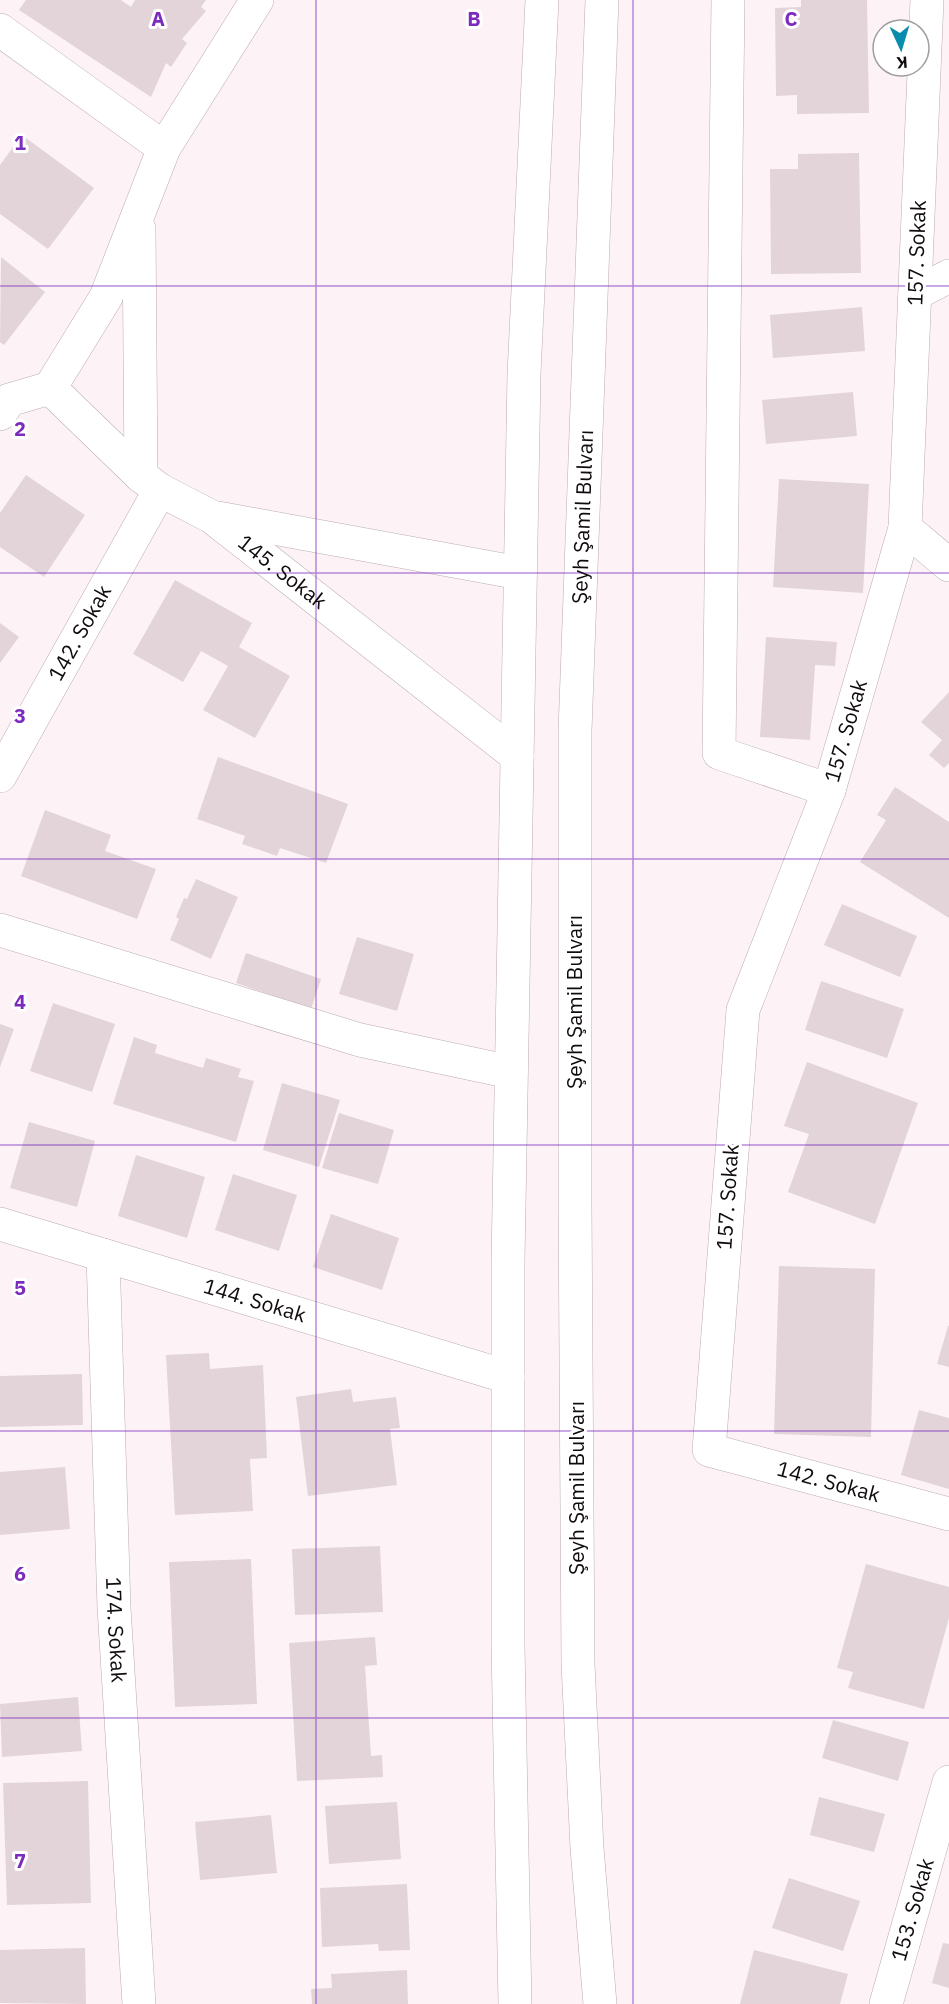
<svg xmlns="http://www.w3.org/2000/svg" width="949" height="2004" font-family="'IBM Plex Sans',sans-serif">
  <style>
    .building { fill: #e3d4d9 }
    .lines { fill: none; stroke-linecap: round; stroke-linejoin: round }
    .minor-casing { stroke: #bbacb1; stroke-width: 34 }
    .tertiary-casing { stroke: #bbacb1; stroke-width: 34 }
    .secondary-casing { stroke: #bbacb1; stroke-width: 34 }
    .minor { stroke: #fff; stroke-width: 33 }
    .tertiary { stroke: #fff; stroke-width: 33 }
    .secondary { stroke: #fff; stroke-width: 33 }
    .grid { fill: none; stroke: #7b2cbf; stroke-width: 1.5; stroke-opacity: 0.55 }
    .labels { text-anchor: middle; stroke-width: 6; stroke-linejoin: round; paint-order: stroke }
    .street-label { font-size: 21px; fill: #100b0c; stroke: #fff }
    .grid-label { font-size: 20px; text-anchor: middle; font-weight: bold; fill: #7b2cbf; stroke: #fff; stroke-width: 6; stroke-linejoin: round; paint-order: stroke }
  </style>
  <rect width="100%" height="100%" fill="#fdf3f6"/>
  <!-- building -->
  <g class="building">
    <polygon points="26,0 121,0 131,7 135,0 206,0 201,7 206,11 182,39 187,43 171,67 166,63 151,97 19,10"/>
    <polygon points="801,0 867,0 869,113 797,114 797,95 776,96 775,8 801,7"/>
    <polygon points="22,135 94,188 48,249 0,214 0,165"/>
    <polygon points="859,153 861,273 771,274 770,169 798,169 798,154"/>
    <polygon points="1,257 45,292 4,345 0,342"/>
    <polygon points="862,307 865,351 773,358 770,315"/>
    <polygon points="853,392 857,436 766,444 762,400"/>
    <polygon points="26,475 85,515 44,577 0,547 0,513"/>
    <polygon points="779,479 869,484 863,593 773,587"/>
    <polygon points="175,580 252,623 239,647 290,676 255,738 203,710 228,666 201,651 183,682 133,654"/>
    <polygon points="0,623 19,637 0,663"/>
    <polygon points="766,637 837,642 835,666 815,665 810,740 760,737"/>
    <polygon points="949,692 949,763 944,768 929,755 942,740 921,722"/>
    <polygon points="218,757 348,804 326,863 280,848 277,856 242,844 245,836 197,819"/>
    <polygon points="895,787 949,822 949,918 860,862 886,820 877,815"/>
    <polygon points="45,810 111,835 105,851 156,869 137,919 21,876"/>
    <polygon points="196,879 238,897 211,959 170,940 179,919 176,917 184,898 187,899"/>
    <polygon points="842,904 917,936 900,977 824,945"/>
    <polygon points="357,937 414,954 397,1011 339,994"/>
    <polygon points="246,953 321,979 311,1009 236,983"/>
    <polygon points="821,981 904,1009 887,1058 805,1030"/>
    <polygon points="53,1003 115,1024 92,1092 30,1071"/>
    <polygon points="0,1024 14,1029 0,1067"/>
    <polygon points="134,1037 157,1045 155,1053 203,1068 206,1058 241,1069 238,1077 254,1081 236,1142 113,1104"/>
    <polygon points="807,1062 918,1103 875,1224 788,1192 809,1134 784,1126"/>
    <polygon points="282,1083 340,1100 319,1167 263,1150"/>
    <polygon points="339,1113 394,1130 378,1184 322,1168"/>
    <polygon points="29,1122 95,1141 77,1207 10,1188"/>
    <polygon points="136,1155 205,1177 187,1238 118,1216"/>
    <polygon points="233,1174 297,1195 279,1251 215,1230"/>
    <polygon points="331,1214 399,1238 382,1290 313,1267"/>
    <polygon points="779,1266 875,1269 871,1437 774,1434"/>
    <polygon points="948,1326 949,1326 949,1367 937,1364"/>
    <polygon points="209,1353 210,1369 263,1365 267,1458 250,1459 253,1511 175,1515 166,1355"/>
    <polygon points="82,1374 83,1425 0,1427 0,1376"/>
    <polygon points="351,1389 353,1402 396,1397 400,1428 390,1429 397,1485 308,1496 296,1397"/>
    <polygon points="919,1410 949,1418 949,1489 901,1475"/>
    <polygon points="65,1467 70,1529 0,1535 0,1472"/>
    <polygon points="380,1546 383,1612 295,1615 292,1549"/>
    <polygon points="251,1559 257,1704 175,1707 169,1562"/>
    <polygon points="866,1564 949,1587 949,1618 924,1709 848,1688 853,1672 837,1668"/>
    <polygon points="375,1637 377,1665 365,1666 371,1756 382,1755 383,1777 297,1781 289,1643"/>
    <polygon points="78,1697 82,1751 2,1757 0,1704"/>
    <polygon points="833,1720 909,1742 898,1781 822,1758"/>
    <polygon points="88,1781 91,1903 7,1905 3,1783"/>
    <polygon points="819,1797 885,1814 874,1852 810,1835"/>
    <polygon points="397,1802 401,1859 329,1864 325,1806"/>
    <polygon points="271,1815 277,1873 200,1880 195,1822"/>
    <polygon points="789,1878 860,1901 843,1951 772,1928"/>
    <polygon points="407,1884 410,1950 379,1951 378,1944 322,1947 320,1888"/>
    <polygon points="943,1943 949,1944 949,1988 932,1983"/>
    <polygon points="85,1948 86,2004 0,2003 0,1950"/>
    <polygon points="754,1950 848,1974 840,2004 740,2004"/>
    <polygon points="407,1970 408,2004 312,2004 311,1989 332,1988 331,1974"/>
  </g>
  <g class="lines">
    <!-- minor casing -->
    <g class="minor-casing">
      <g id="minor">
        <polyline points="728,0 719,753 829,790"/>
        <polyline points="0,30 164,148"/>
        <polyline points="139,229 141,476"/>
        <polyline points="915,294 949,276"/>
        <path id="s1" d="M 50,388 L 141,476 L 160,490 L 212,517 L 517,756"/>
        <polyline points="0,414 9,400 50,388 106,297 164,148 257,0"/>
        <polyline points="218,518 520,573"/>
        <path id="s2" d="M 905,528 L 829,790 L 743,1010 L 709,1450 L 949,1514"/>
        <path id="s3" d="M 0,776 L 160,490"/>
        <polyline points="0,930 360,1040 511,1072"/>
        <path id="s4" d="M 0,1224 L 508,1377"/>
        <path id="s5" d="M 103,1255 L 114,1608 L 139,2004"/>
        <path id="s6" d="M 886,2004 L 949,1782"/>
      </g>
    </g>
    <!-- tertiary casing -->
    <g class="tertiary-casing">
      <polyline id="tertiary" points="927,0 905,528 949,565"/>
    </g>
    <!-- secondary casing -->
    <g class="secondary-casing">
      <g id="secondary">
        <polyline points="515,2004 508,1646 508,1262 524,374 542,0"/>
        <path id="s7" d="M 600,2004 L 587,1848 L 578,1664 L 575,1205 L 575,731 L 602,0"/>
      </g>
    </g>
    <!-- minor -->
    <use href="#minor" class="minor"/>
    <!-- tertiary -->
    <use href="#tertiary" class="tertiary"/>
    <!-- secondary -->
    <use href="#secondary" class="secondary"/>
  </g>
  <!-- grid -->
  <path class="grid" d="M 316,0 L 316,2004M 633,0 L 633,2004M 0,286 L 949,286M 0,573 L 949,573M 0,859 L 949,859M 0,1145 L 949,1145M 0,1431 L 949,1431M 0,1718 L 949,1718"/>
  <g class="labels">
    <!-- street labels -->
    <g class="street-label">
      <text transform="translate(917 253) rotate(-88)" y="7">157. Sokak</text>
      <text dy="7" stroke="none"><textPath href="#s7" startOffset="1488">Şeyh Şamil Bulvarı</textPath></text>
      <text dy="7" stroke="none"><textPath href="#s1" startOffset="298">145. Sokak</textPath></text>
      <text dy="7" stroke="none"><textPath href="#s3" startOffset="164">142. Sokak</textPath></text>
      <text transform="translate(846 731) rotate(-74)" y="7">157. Sokak</text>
      <text transform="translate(575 1002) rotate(-90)" y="7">Şeyh Şamil Bulvarı</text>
      <text transform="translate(728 1197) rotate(-86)" y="7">157. Sokak</text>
      <text dy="7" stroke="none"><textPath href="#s4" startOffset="266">144. Sokak</textPath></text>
      <text dy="7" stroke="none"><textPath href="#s2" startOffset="1074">142. Sokak</textPath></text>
      <text transform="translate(577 1488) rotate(-90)" y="7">Şeyh Şamil Bulvarı</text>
      <text dy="7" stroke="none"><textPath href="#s5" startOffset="375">174. Sokak</textPath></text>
      <text dy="7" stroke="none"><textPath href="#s6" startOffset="98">153. Sokak</textPath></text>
    </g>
  </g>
  <g class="grid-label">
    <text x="158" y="26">A</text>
    <text x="474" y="26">B</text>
    <text x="791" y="26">C</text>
    <text x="20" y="150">1</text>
    <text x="20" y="436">2</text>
    <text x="20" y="723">3</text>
    <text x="20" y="1009">4</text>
    <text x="20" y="1295">5</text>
    <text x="20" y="1581">6</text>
    <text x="20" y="1868">7</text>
  </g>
  <!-- north arrow -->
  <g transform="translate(901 48) rotate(176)"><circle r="28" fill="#ffffff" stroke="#9f9d9e" stroke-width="1.5"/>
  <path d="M0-4.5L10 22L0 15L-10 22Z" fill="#0a8cac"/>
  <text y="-9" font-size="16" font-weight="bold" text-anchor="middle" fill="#100b0c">K</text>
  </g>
</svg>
